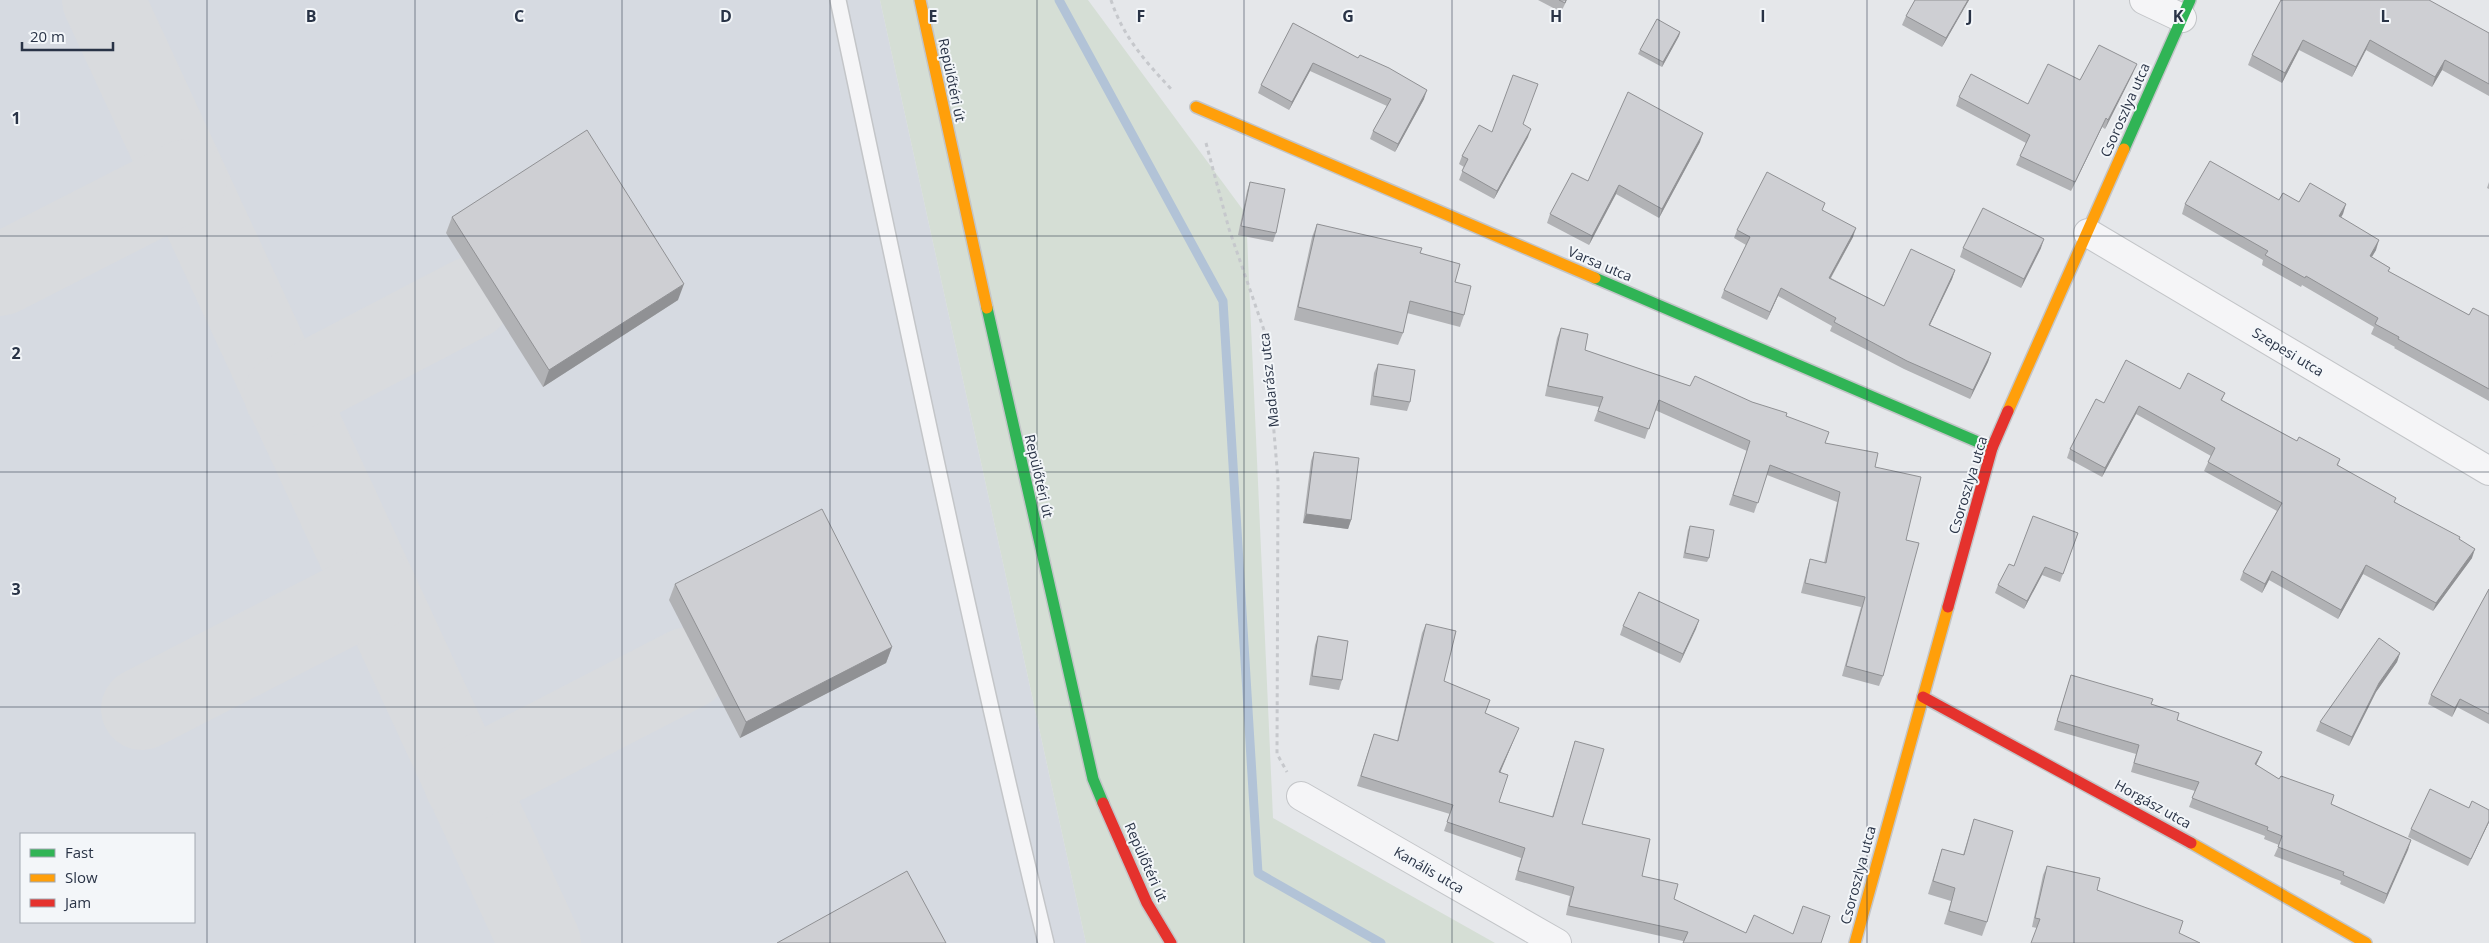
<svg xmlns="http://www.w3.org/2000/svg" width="2489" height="943" font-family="'Open Sans',sans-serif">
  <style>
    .built { fill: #d6dae1; fill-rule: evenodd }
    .green { fill: #d5ded5 }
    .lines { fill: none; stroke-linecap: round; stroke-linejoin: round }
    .stream { stroke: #b2c3d7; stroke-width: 9 }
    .taxiway { stroke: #d9dbde; stroke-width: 82 }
    .lane-casing { stroke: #c3c5c8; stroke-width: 18 }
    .street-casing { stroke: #c3c5c8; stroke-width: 30 }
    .fast-casing { stroke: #c3c5c8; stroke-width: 14 }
    .slow-casing { stroke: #c3c5c8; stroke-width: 14 }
    .jam-casing { stroke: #c3c5c8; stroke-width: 14 }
    .path { stroke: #c6c8cc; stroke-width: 3; stroke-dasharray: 4 4; stroke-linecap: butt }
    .lane { stroke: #f5f5f7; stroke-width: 15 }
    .street { stroke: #f5f5f7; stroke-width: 28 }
    .fast { stroke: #30b455; stroke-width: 11 }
    .slow { stroke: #ff9f0a; stroke-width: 11 }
    .jam { stroke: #e5322d; stroke-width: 11 }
    .wall { fill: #b1b2b5 }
    .shaded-wall { fill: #909194 }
    .building { fill: #cecfd3; stroke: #909194 }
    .grid { fill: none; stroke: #293346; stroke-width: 1; stroke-opacity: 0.55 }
    .labels { text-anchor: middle; stroke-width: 4; stroke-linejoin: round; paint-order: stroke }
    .street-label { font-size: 14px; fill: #293346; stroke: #f3f6f9 }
    .grid-label { font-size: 16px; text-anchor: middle; font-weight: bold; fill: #293346; stroke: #f3f6f9; stroke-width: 4; stroke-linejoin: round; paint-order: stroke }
  </style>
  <rect width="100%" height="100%" fill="#e5e7ea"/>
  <!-- built -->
  <path class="built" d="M 0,0 L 880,0 L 1086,943 L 0,943 ZM 21,834 L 194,834 L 194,922 L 21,922 Z"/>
  <!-- green -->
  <polygon class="green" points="880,0 1088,0 1246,214 1273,818 1495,943 1086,943"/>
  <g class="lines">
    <!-- stream -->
    <polyline class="stream" points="1059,0 1223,301 1258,873 1381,943"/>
    <!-- taxiway -->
    <g class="taxiway">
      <polyline points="103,0 540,943"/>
      <polyline points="0,275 186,180"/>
      <polyline points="285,395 471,298"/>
      <polyline points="142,709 376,589"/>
      <polyline points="465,783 688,668"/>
    </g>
    <!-- lane casing -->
    <g class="lane-casing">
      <path id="lane" d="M 838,0 C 905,315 970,630 1046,943"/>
    </g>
    <!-- street casing -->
    <g class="street-casing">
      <g id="street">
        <polyline points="2144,0 2182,18"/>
        <polyline points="2088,233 2489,471"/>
        <polyline points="1301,796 1557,943"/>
      </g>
    </g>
    <!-- fast casing -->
    <g class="fast-casing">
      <g id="fast">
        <polyline points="2124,149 2190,0"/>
        <polyline points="1595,278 1992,448"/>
        <polyline points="987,308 1093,779 1103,803"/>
      </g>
    </g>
    <!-- slow casing -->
    <g class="slow-casing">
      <g id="slow">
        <polyline points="920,0 987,308"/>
        <polyline points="1196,107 1595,278"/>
        <polyline points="2008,411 2124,149"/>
        <polyline points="2191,843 2366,943"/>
        <polyline points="1855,943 1948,607"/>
      </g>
    </g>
    <!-- jam casing -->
    <g class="jam-casing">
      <g id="jam">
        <polyline points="1948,607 1992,448 2008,411"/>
        <polyline points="1923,697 2191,843"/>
        <polyline points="1103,803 1147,903 1171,943"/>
      </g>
    </g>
    <!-- path -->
    <g class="path">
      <path d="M 1111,0 C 1123,37 1146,62 1172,90"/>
      <polyline points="1206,143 1229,229 1266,336 1278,480 1277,754 1287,772"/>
    </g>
    <!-- lane -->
    <use href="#lane" class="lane"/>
    <!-- street -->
    <use href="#street" class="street"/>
    <!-- fast -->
    <use href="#fast" class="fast"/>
    <!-- slow -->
    <use href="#slow" class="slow"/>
    <!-- jam -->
    <use href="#jam" class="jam"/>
  </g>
  <!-- wall -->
  <g class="wall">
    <polygon points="1538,0 1567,0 1561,12"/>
    <polygon points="1915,0 1969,0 1942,47 1902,25 1906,16"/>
    <polygon points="2281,0 2489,33 2489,96 2442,70 2432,87 2366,50 2352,77 2299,50 2282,83 2248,65 2252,55"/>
    <polygon points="1293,23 1424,99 1395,152 1370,139 1373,131 1387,106 1310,71 1289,110 1258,93 1261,85"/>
    <polygon points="1680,32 1679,36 1662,67 1638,54 1640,50"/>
    <polygon points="2133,73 2105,129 2102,127 2071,191 2016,165 2026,143 1956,106 1959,97 2028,104 2080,80"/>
    <polygon points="1523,125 1528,137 1494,199 1459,180 1464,167 1459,164 1462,156 1492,132"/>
    <polygon points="1700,142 1659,218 1616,194 1589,245 1547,223 1550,214 1588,181"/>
    <polygon points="1250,182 1276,233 1273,242 1238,235 1247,191"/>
    <polygon points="2489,182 2489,189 2487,188"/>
    <polygon points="2299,202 2346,204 2341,217 2376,250 2372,257 2390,268 2388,272 2469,315 2489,316 2489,401 2394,348 2395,347 2371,334 2374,327 2302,285 2301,287 2262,265 2263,260 2182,214 2185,204"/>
    <polygon points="1823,210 1853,237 1831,278 1884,306 1955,270 1952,279 1930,325 1991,353 1988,362 1970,399 1904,369 1830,331 1832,326 1778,296 1767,320 1721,298 1724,290 1746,245 1734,238 1737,230"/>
    <polygon points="452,217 678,300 543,387 446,233"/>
    <polygon points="1317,224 1420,253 1455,282 1464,315 1460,327 1407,313 1403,333 1398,345 1294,320 1312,237"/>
    <polygon points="1963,248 2041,248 2021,288 1960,257"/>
    <polygon points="1561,328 1585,350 1690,386 1752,402 1786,416 1825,443 1875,467 1906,540 1883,676 1879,686 1842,676 1861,607 1801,593 1807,569 1810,559 1824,563 1837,502 1767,475 1754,513 1729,505 1747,451 1655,410 1645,439 1594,421 1599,407 1545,396 1557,338"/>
    <polygon points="1378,364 1410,402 1407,411 1370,405 1374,373"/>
    <polygon points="2225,393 2222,400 2297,441 2340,459 2338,465 2395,502 2459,539 2472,558 2433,611 2363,574 2338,619 2269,580 2262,593 2240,580 2243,572 2277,511 2204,471 2211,456 2136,414 2102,477 2067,458 2070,449 2104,403"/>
    <polygon points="1314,452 1351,520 1348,529 1303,523 1311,461"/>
    <polygon points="1690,526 1709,558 1707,562 1683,558 1688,530"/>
    <polygon points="2078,533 2060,582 2042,575 2024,609 1995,593 1998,585 2014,566"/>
    <polygon points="675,584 892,647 886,663 740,738 669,600"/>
    <polygon points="2489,589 2489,724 2457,707 2452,717 2428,704 2431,695"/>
    <polygon points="1699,620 1680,663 1620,635 1623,626"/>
    <polygon points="1426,624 1444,681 1515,737 1500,773 1499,802 1552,817 1575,741 1582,824 1642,876 1674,899 1746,933 1793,934 1821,943 1683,941 1566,915 1570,896 1515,880 1521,858 1444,831 1450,814 1357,786 1374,734 1397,741 1422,633"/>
    <polygon points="1318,636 1342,680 1339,690 1309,685 1315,645"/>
    <polygon points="2400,653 2397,662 2376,692 2349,746 2316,731 2320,722"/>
    <polygon points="2071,675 2151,704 2177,720 2262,752 2256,765 2279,779 2331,804 2411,840 2384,904 2340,884 2341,881 2274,856 2279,845 2264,839 2265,836 2189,807 2195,791 2131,772 2136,754 2054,730"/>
    <polygon points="2469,808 2489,810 2489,822 2468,866 2408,837 2411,829"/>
    <polygon points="1974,819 1987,922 1982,936 1944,924 1951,901 1928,894 1942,849 1963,855"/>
    <polygon points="2047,866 2100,878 2037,928 2032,927 2043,875"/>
  </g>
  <!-- shaded-wall -->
  <g class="shaded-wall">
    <polygon points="1968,0 1969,0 1942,47 1946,38"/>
    <polygon points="1680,32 1679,36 1662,67 1663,62"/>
    <polygon points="2303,40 2299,50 2282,83 2285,73"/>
    <polygon points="2370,40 2366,50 2352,77 2356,67"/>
    <polygon points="2445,60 2442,70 2432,87 2435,77"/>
    <polygon points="1313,63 1310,71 1289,110 1292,102"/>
    <polygon points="2137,64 2133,73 2105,129 2108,120"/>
    <polygon points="1427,90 1424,99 1395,152 1398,144"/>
    <polygon points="2106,118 2102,127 2071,191 2075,182"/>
    <polygon points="1531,129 1528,137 1494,199 1497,191"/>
    <polygon points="1703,133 1700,142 1659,218 1662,209"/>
    <polygon points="1619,185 1616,194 1589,245 1592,236"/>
    <polygon points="2346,204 2343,214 2336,226 2339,216"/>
    <polygon points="1856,228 1853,237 1826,286 1829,278"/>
    <polygon points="2044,239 2041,248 2021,288 2024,279"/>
    <polygon points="2379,240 2376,250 2366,266 2370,256"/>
    <polygon points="1955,270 1952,279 1926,333 1929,325"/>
    <polygon points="684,284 678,300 543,387 549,370"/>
    <polygon points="1781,288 1778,296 1767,320 1770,312"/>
    <polygon points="1991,353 1988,362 1970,399 1973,390"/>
    <polygon points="2139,406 2136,414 2102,477 2105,468"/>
    <polygon points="1306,514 1351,520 1348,529 1303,523"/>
    <polygon points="2475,549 2472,558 2433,611 2436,603"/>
    <polygon points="2366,565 2363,574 2338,619 2341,610"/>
    <polygon points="2045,567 2042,575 2024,609 2027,601"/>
    <polygon points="2272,571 2269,580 2262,593 2265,584"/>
    <polygon points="1699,620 1696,629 1680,663 1683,654"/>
    <polygon points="892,647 886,663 740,738 746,722"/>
    <polygon points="2400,653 2397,662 2376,692 2349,746 2352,737 2379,683"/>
    <polygon points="2460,699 2457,707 2452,717 2455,708"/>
    <polygon points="1519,728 1515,737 1496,782 1499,772"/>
    <polygon points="2262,752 2258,761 2252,773 2255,764"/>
    <polygon points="2489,821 2489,822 2468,866 2471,859"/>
    <polygon points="2411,840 2408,850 2384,904 2387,894"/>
  </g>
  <!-- building -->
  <g class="building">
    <polygon points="1559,0 1566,0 1565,3"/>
    <polygon points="1915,0 1968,0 1946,38 1906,16"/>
    <polygon points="2281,0 2429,0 2489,33 2489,84 2445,60 2435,77 2370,40 2356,67 2303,40 2285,73 2252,55"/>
    <polygon points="1657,19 1680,32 1663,62 1640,50"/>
    <polygon points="1293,23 1358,58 1360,55 1389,68 1427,90 1398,144 1373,131 1391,99 1313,63 1292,102 1261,85"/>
    <polygon points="2099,45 2137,64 2108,120 2106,118 2075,182 2020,156 2030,135 1959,97 1971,74 2028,104 2048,64 2080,80"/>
    <polygon points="1513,75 1538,84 1523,124 1531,129 1497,191 1462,171 1468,159 1462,156 1479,125 1492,132"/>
    <polygon points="1628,92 1703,133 1662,209 1619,185 1592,236 1550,214 1572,173 1588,181"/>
    <polygon points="587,130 684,284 549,370 452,217"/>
    <polygon points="2210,161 2279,200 2283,193 2299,202 2310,183 2346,204 2339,216 2379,240 2370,256 2390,268 2388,271 2469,315 2473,308 2489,316 2489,389 2398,339 2399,337 2375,324 2378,318 2306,276 2305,278 2265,255 2268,251 2185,204"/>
    <polygon points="1767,172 1825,203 1822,210 1856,228 1829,278 1884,306 1911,249 1955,270 1929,325 1991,353 1973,390 1907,361 1834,322 1836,318 1781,288 1770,312 1724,290 1750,237 1737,230"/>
    <polygon points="1250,182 1285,189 1276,233 1241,226"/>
    <polygon points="1983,208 2044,239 2024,279 1963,248"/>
    <polygon points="1317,224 1422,248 1420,253 1460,264 1455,282 1471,286 1464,315 1410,301 1403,333 1298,307"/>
    <polygon points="1561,328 1588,334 1585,350 1690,386 1695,376 1752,402 1787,413 1786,416 1829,432 1825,443 1878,453 1875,467 1921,477 1906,540 1919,543 1883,676 1846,666 1865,597 1805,583 1810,559 1826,563 1840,492 1770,465 1758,503 1733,495 1750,441 1659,400 1649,429 1598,411 1603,397 1548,386"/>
    <polygon points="2126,360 2180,389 2188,373 2225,393 2221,400 2297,441 2299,437 2340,459 2337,465 2396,498 2394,502 2460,537 2459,539 2475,549 2436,603 2366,565 2341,610 2272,571 2265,584 2243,572 2282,503 2208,462 2215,448 2139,406 2105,468 2070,449 2096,399 2104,403"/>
    <polygon points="1378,364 1415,370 1410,402 1373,396"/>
    <polygon points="1314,452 1359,458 1351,520 1306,514"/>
    <polygon points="822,509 892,647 746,722 675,584"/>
    <polygon points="2033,516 2078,533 2063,574 2045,567 2027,601 1998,585 2009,564 2014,566"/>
    <polygon points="1690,526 1714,530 1709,558 1685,553"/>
    <polygon points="2489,589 2489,714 2460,699 2455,708 2431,695"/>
    <polygon points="1639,592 1699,620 1683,654 1623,626"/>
    <polygon points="1426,624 1456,631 1444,681 1490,700 1485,713 1519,728 1499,772 1508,775 1499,802 1553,817 1575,741 1604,749 1582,824 1650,839 1642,876 1678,884 1674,899 1746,933 1754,915 1793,934 1803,906 1830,916 1821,943 1683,943 1688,932 1569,906 1574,887 1518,871 1525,848 1447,822 1453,805 1361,776 1374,734 1398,741"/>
    <polygon points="1318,636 1348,641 1342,680 1312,676"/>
    <polygon points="2379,638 2400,653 2379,683 2352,737 2320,722"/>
    <polygon points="2071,675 2153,699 2151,704 2179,713 2177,720 2262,752 2255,764 2279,779 2281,776 2334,795 2331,804 2411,840 2387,894 2343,875 2344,872 2278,847 2282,836 2267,830 2268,827 2192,798 2199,782 2134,763 2139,745 2057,721"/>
    <polygon points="2430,789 2469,808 2472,801 2489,810 2489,821 2471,859 2411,829"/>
    <polygon points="1974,819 2013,831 1987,922 1949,911 1955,888 1933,881 1942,849 1964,855"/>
    <polygon points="2047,866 2100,878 2097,890 2183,921 2179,933 2200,943 2031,943 2040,919 2035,918"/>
    <polygon points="907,871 946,943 777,943"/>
  </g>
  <!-- grid -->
  <path class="grid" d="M 207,0 L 207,943M 415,0 L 415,943M 622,0 L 622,943M 830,0 L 830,943M 1037,0 L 1037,943M 1244,0 L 1244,943M 1452,0 L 1452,943M 1659,0 L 1659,943M 1867,0 L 1867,943M 2074,0 L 2074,943M 2282,0 L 2282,943M 0,236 L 2489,236M 0,472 L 2489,472M 0,707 L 2489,707"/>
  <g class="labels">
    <!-- street labels -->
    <g class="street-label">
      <text transform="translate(952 80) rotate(78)" y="5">Repülőtéri út</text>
      <text transform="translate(2125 110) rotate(-66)" y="5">Csoroszlya utca</text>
      <text transform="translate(1600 264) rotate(23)" y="5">Varsa utca</text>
      <text transform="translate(2288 352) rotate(31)" y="5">Szepesi utca</text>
      <text transform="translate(1269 380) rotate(-96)" y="5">Madarász utca</text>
      <text transform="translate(1039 476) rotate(77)" y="5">Repülőtéri út</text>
      <text transform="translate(1968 485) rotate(-73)" y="5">Csoroszlya utca</text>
      <text transform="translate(2153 804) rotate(29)" y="5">Horgász utca</text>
      <text transform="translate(1146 862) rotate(66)" y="5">Repülőtéri út</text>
      <text transform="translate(1429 870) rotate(30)" y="5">Kanális utca</text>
      <text transform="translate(1858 875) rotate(-75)" y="5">Csoroszlya utca</text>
    </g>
  </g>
  <g class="grid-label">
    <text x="311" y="22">B</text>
    <text x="519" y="22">C</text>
    <text x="726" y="22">D</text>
    <text x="933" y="22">E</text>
    <text x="1141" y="22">F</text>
    <text x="1348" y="22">G</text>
    <text x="1556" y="22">H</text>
    <text x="1763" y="22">I</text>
    <text x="1970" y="22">J</text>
    <text x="2178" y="22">K</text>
    <text x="2385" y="22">L</text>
    <text x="16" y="124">1</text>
    <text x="16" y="359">2</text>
    <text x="16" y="595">3</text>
  </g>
  <!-- legend -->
  <rect x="20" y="833" width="175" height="90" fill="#f3f6f9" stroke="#a2a8b1"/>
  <rect x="30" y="849" width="25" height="8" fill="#30b455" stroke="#a2a8b1"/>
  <text x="65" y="858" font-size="15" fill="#293346">Fast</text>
  <rect x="30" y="874" width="25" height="8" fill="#ff9f0a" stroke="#a2a8b1"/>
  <text x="65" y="883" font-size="15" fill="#293346">Slow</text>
  <rect x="30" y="899" width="25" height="8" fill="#e5322d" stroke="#a2a8b1"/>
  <text x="65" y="908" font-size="15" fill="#293346">Jam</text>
  <!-- scale -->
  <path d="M22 42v8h91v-8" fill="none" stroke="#293346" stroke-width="2.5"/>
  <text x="30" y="42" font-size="15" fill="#293346" stroke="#f3f6f9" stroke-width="4" paint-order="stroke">20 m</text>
</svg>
